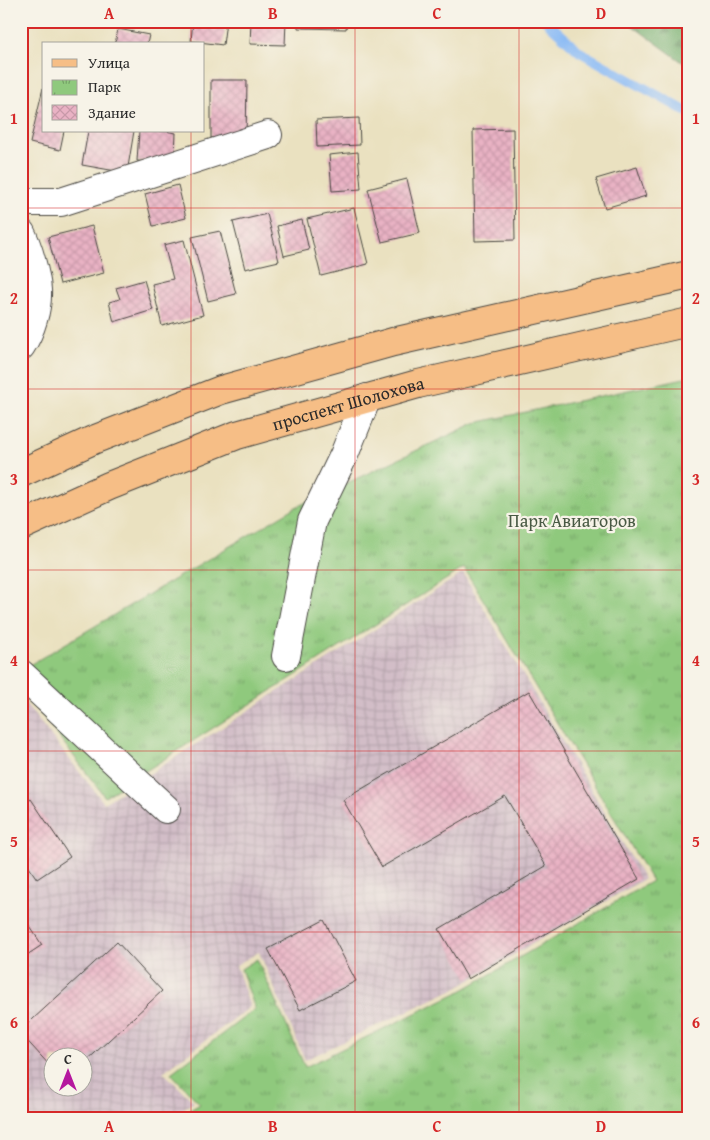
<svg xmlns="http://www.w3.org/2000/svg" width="710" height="1140" font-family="'Gentium Book Plus',serif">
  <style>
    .industrial { fill: url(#industrial-grid); fill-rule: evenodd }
    .forest { fill: url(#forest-firs); stroke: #4f6c4c }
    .park { fill: url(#park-tufts); stroke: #5d7a54 }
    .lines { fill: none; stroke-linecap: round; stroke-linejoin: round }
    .stream { stroke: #89baf5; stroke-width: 10 }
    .building { fill: url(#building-cross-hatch) }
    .minor-casing { stroke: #484641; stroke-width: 30 }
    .major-casing { stroke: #484641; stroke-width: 30 }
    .minor { stroke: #fff; stroke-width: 28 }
    .major { stroke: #f6be86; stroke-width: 28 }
    .grid { fill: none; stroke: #d62828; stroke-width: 1; stroke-opacity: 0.55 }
    .labels { text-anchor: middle; stroke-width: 4.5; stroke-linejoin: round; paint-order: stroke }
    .street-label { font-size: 18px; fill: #2b2b2b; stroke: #f7f3e8 }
    .park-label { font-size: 18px; fill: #495a44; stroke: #f7f3e8 }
    .neatline { fill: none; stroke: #d62828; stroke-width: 2 }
    .grid-label { font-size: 16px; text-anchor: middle; font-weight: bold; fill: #d62828 }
  </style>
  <defs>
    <pattern id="industrial-grid" width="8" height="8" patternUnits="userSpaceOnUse" patternTransform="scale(1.25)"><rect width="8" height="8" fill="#d2bdc7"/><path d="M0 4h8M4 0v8" fill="none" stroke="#b4a3ab"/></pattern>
    <pattern id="forest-firs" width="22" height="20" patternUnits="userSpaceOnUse" patternTransform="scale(1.25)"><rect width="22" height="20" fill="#73ad6c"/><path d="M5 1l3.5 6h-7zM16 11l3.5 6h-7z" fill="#5f8d59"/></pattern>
    <pattern id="park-tufts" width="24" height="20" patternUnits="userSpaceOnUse" patternTransform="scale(1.25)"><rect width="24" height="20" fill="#8fc97d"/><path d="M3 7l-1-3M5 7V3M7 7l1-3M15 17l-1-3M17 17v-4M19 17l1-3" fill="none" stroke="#75a367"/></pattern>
    <pattern id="building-cross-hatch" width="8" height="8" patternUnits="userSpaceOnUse" patternTransform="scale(1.25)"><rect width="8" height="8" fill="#e9b2c4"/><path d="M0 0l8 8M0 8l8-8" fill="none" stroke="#c899a9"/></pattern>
  </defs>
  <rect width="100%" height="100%" fill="#f7f3e8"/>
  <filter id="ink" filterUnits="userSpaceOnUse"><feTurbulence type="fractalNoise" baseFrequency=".02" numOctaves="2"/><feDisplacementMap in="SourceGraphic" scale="10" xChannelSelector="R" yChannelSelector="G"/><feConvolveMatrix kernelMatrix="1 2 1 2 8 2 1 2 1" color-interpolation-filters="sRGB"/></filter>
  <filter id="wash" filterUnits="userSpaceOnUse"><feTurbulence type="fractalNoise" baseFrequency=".0096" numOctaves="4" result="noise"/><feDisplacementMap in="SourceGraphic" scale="20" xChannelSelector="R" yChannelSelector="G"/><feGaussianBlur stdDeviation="1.12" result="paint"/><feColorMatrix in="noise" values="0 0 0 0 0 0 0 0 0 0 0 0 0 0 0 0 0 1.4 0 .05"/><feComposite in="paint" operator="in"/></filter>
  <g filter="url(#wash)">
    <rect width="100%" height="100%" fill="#eae1c0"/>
    <!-- industrial -->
    <path class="industrial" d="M 463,573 L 644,879 L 460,986 L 305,1060 L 259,952 L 236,965 L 250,1007 L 163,1072 L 194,1102 L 166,1119 L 21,1119 L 21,698 L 104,803 ZM 52,1058 L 82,1058 L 82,1088 L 52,1088 Z"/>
    <!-- forest -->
    <polygon class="forest" points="626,21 689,21 689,67"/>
    <!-- park -->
    <polygon class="park" points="689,377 689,1119 175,1119 200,1104 171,1073 255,1009 241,969 257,959 305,1067 463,990 652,881 464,568 105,797 21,687 21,670 296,507 475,423"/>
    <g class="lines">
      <!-- stream -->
      <polyline class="stream" points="546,21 580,52 689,113"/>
    </g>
    <g id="blocks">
      <!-- building -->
      <g class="building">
        <polygon points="193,21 226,21 223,45 191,41"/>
        <polygon points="251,21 286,21 285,45 250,44"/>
        <polygon points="298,21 347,21 346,29 298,28"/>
        <polygon points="118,29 149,35 147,44 115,44"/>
        <polygon points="211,80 247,80 246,138 211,138"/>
        <polygon points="43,88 44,131 64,131 60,150 30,143"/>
        <polygon points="21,95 26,97 21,108"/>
        <polygon points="21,117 27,120 21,136"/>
        <polygon points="359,118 360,145 317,147 316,120"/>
        <polygon points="513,129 515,240 475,241 473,130"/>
        <polygon points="88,131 134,131 127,173 82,165"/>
        <polygon points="139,131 165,131 176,133 175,154 162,163 137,161"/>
        <polygon points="358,152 361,189 332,191 329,155"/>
        <polygon points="637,167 646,196 605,208 596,179"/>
        <polygon points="407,179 420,233 382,242 368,189"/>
        <polygon points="178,185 186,218 153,226 145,194"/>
        <polygon points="354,208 368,264 321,276 307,219"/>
        <polygon points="267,214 279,261 245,269 233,222"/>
        <polygon points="302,220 309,250 284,256 277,226"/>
        <polygon points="92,226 104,273 60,284 48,237"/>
        <polygon points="220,231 236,294 208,301 192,237"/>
        <polygon points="184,240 203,315 162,326 152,284 173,279 164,245"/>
        <polygon points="144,280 153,310 114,322 109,302 120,299 116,288"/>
        <polygon points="529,691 639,879 468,979 439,929 546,866 505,796 382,867 343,800"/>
        <polygon points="31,799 70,857 37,879 21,855 21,806"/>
        <polygon points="21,913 42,945 21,959"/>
        <polygon points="324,920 356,981 300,1010 268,949"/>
        <polygon points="117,942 162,991 82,1065 82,1058 52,1058 52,1068 21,1034 21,1030"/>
      </g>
    </g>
  </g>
  <g filter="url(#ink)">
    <use href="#blocks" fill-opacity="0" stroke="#484641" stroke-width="1"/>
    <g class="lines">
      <!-- minor casing -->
      <g class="minor-casing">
        <g id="minor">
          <polyline points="21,202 61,202 268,135"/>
          <path d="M 21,233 C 28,246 36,275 37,290 C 38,308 31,331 21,346"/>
          <polyline points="286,656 312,521 344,455 367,398"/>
          <polyline points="21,674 166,809"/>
        </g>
      </g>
      <!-- major casing -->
      <g class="major-casing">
        <g id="major">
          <polyline points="21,473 93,440 221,390 393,342 689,275"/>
          <path id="s1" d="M 21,526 L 109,486 L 237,435 L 418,384 L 689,322"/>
        </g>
      </g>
      <!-- minor -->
      <use href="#minor" class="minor"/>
      <!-- major -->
      <use href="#major" class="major"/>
    </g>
  </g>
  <!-- grid -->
  <path class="grid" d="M 191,21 L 191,44M 355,21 L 355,1119M 519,21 L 519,1119M 191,131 L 191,1119M 21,208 L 689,208M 21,389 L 689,389M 21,570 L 689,570M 21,751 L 689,751M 21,932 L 689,932"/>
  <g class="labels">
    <!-- street labels -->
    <g class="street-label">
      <text dy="6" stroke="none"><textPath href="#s1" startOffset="350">проспект Шолохова</textPath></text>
    </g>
    <!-- park labels -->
    <g class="park-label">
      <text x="572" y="527">Парк Авиаторов</text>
    </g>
  </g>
  <!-- margin -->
  <rect width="710" height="1140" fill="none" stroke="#f7f3e8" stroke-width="55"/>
  <!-- legend -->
  <rect x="42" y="42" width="162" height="90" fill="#f7f3e8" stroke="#a5a39c"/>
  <rect x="52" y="59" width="25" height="8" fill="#f6be86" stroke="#a5a39c"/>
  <text x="88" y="68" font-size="15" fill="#2b2b2b">Улица</text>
  <rect x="52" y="80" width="25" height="15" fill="url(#park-tufts)" stroke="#a5a39c"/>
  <text x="88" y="92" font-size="15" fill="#2b2b2b">Парк</text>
  <rect x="52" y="105" width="25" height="15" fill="url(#building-cross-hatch)" stroke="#a5a39c"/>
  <text x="88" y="118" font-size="15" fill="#2b2b2b">Здание</text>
  <!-- north arrow -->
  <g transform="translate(68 1072)"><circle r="24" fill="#f7f3e8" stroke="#a5a39c"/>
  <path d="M0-4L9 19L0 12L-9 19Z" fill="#b5179e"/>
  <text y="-8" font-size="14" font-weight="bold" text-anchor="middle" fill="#2b2b2b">С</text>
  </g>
  <rect x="28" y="28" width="654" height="1084" class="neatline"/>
  <g class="grid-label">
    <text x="109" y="19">A</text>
    <text x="273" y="19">B</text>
    <text x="437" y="19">C</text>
    <text x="601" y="19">D</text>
    <text x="14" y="124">1</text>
    <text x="696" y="124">1</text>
    <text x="14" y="304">2</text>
    <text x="696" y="304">2</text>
    <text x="14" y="485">3</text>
    <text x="696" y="485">3</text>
    <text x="14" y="666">4</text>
    <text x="696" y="666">4</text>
    <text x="14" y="847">5</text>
    <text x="696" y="847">5</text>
    <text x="14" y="1028">6</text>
    <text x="696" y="1028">6</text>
    <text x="109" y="1132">A</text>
    <text x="273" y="1132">B</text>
    <text x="437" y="1132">C</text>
    <text x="601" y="1132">D</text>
  </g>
</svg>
